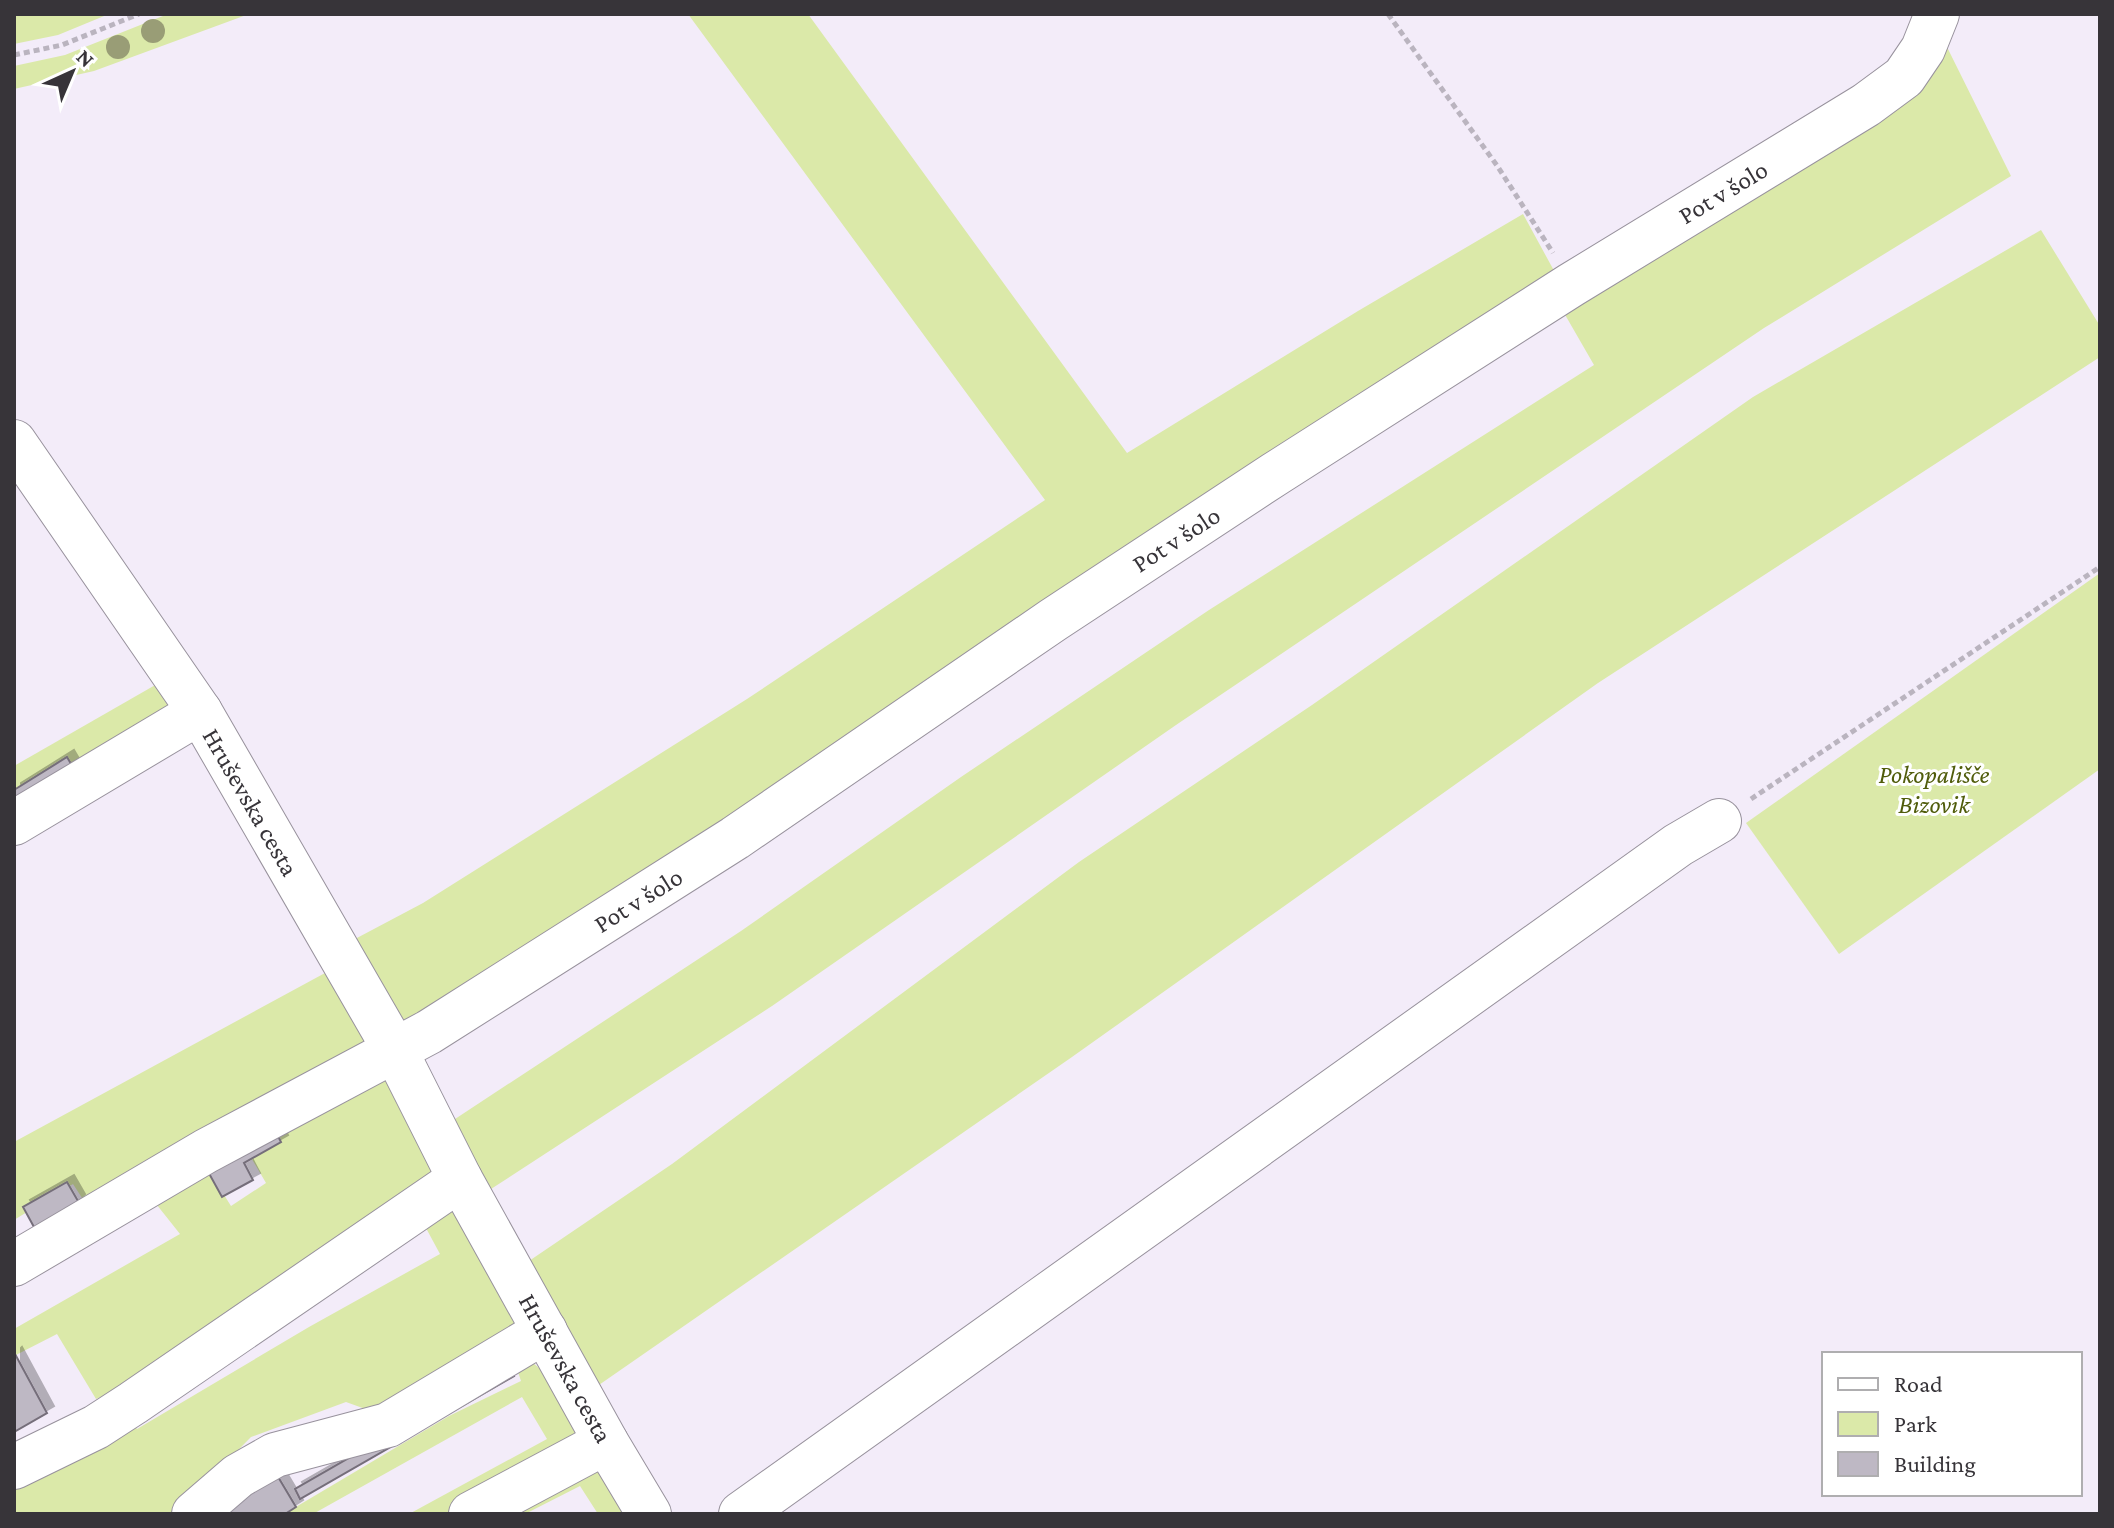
<svg xmlns="http://www.w3.org/2000/svg" width="2114" height="1528" font-family="'Crimson Pro',serif">
  <style>
    .green { fill: #dbe9a9 }
    .building { fill: #beb8c4; stroke: #756e7a; stroke-width: 2; filter: url(#shadow) }
    .lines { fill: none; stroke-linecap: round; stroke-linejoin: round }
    .minor-casing { stroke: #98929d; stroke-width: 46 }
    .path { stroke: #bab4bf; stroke-width: 5; stroke-dasharray: 6 4; stroke-linecap: butt }
    .minor { stroke: #fff; stroke-width: 44 }
    .tree { fill: #999d76 }
    .labels { text-anchor: middle; stroke-width: 6; stroke-linejoin: round; paint-order: stroke }
    .street-label { font-size: 26px; fill: #373439; stroke: #fff }
    .park-label { font-size: 26px; font-style: italic; fill: #505c0b; stroke: #fff }
  </style>
  <defs>
    <filter id="shadow"><feDropShadow dx="7" dy="-7" stdDeviation="0" flood-color="#0004"/></filter>
  </defs>
  <rect width="100%" height="100%" fill="#f3ecf9"/>
  <!-- green -->
  <g class="green">
    <polygon points="24,14 109,14 58,35 14,44 14,16"/>
    <polygon points="168,14 249,14 94,71 14,89 14,66 65,55"/>
    <polygon points="688,14 808,14 1127,453 1358,311 1523,214 1558,278 416,1023 397,1017 355,939 423,903 747,699 1045,500"/>
    <polygon points="1944,41 2011,176 1764,328 1176,725 772,1006 491,1189 452,1121 741,931 961,777 1209,610 1594,365 1560,306"/>
    <polygon points="2041,230 2100,326 2100,357 1598,683 1072,1057 596,1387 529,1261 672,1164 1079,862 1312,705 1753,397"/>
    <polygon points="2100,573 2100,769 1839,954 1746,823"/>
    <polygon points="157,684 169,704 158,726 14,816 14,766"/>
    <polygon points="325,973 362,1034 368,1049 84,1201 73,1184 14,1220 14,1142"/>
    <polygon points="370,1077 389,1082 436,1170 135,1382 96,1399 57,1334 14,1356 14,1329 180,1234 149,1195 204,1163 231,1206 266,1183 246,1149"/>
    <polygon points="454,1208 519,1329 382,1415 346,1402 251,1437 175,1514 14,1514 14,1467 122,1408 137,1429 309,1327 440,1254 420,1217"/>
    <path d="M 533,1363 C 555,1380 574,1411 576,1438 L 454,1514 L 409,1514 L 547,1439 L 522,1397 L 313,1514 L 284,1514 L 449,1416 L 521,1381 L 516,1366 Z"/>
    <polygon points="591,1467 608,1478 628,1514 598,1514 580,1486 525,1514 496,1514"/>
  </g>
  <!-- building -->
  <g class="building">
    <polygon points="67,757 74,769 14,806 14,790"/>
    <polygon points="275,1130 281,1142 244,1163 253,1180 222,1197 206,1168"/>
    <polygon points="67,1182 78,1201 40,1238 23,1207"/>
    <polygon points="15,1354 47,1413 14,1432 14,1355"/>
    <polygon points="509,1366 514,1376 300,1499 295,1489"/>
    <polygon points="271,1465 296,1507 285,1514 213,1514"/>
  </g>
  <g class="lines">
    <!-- minor casing -->
    <g class="minor-casing">
      <g id="minor">
        <polyline points="14,442 200,712 395,1050 460,1179 606,1442 649,1514"/>
        <polyline points="14,823 200,712"/>
        <polyline points="14,1264 206,1151 429,1032 735,838 1053,620 1275,474 1571,285 1866,105 1904,77 1923,49 1937,14"/>
        <polyline points="14,1467 96,1427 133,1403 460,1179"/>
        <polyline points="194,1514 238,1476 275,1455 388,1425 545,1331"/>
        <polyline points="471,1514 606,1442"/>
        <polyline points="741,1514 1678,845 1719,821"/>
      </g>
    </g>
    <!-- path -->
    <g class="path">
      <polyline points="1388,14 1498,167 1553,253"/>
      <polyline points="14,55 62,45 139,14"/>
      <polyline points="1751,799 2100,567"/>
    </g>
    <!-- minor -->
    <use href="#minor" class="minor"/>
  </g>
  <!-- trees -->
  <g class="tree">
    <circle cx="153" cy="31" r="12"/>
    <circle cx="118" cy="47" r="12"/>
  </g>
  <g class="labels">
    <!-- street labels -->
    <g class="street-label">
      <text transform="translate(1723 192) rotate(-31)" y="9">Pot v šolo</text>
      <text transform="translate(1176 539) rotate(-33)" y="9">Pot v šolo</text>
      <text transform="translate(251 802) rotate(60)" y="9">Hruševska cesta</text>
      <text transform="translate(638 900) rotate(-32)" y="9">Pot v šolo</text>
      <text transform="translate(566 1368) rotate(61)" y="9">Hruševska cesta</text>
    </g>
    <!-- park labels -->
    <g class="park-label">
      <text x="1934" y="783">Pokopališče<tspan x="1934" dy="30">Bizovik</tspan></text>
    </g>
  </g>
  <!-- border -->
  <rect width="2114" height="1528" fill="none" stroke="#373439" stroke-width="32"/>
  <!-- legend -->
  <rect x="1822" y="1352" width="260" height="144" fill="#ffffff" stroke="#afaeb0" stroke-width="2"/>
  <rect x="1838" y="1378" width="40" height="12" fill="#ffffff" stroke="#afaeb0" stroke-width="2"/>
  <text x="1894" y="1392" font-size="24" fill="#373439">Road</text>
  <rect x="1838" y="1412" width="40" height="24" fill="#dbe9a9" stroke="#afaeb0" stroke-width="2"/>
  <text x="1894" y="1432" font-size="24" fill="#373439">Park</text>
  <rect x="1838" y="1452" width="40" height="24" fill="#beb8c4" stroke="#afaeb0" stroke-width="2"/>
  <text x="1894" y="1472" font-size="24" fill="#373439">Building</text>
  <!-- north arrow -->
  <g transform="translate(72 72) rotate(44)" stroke="#ffffff" stroke-width="6" paint-order="stroke">
  <path d="M0-6L14 30L0 20L-14 30Z" fill="#373439"/>
  <text y="-12" font-size="22" font-weight="bold" text-anchor="middle" fill="#373439">N</text>
  </g>
</svg>
